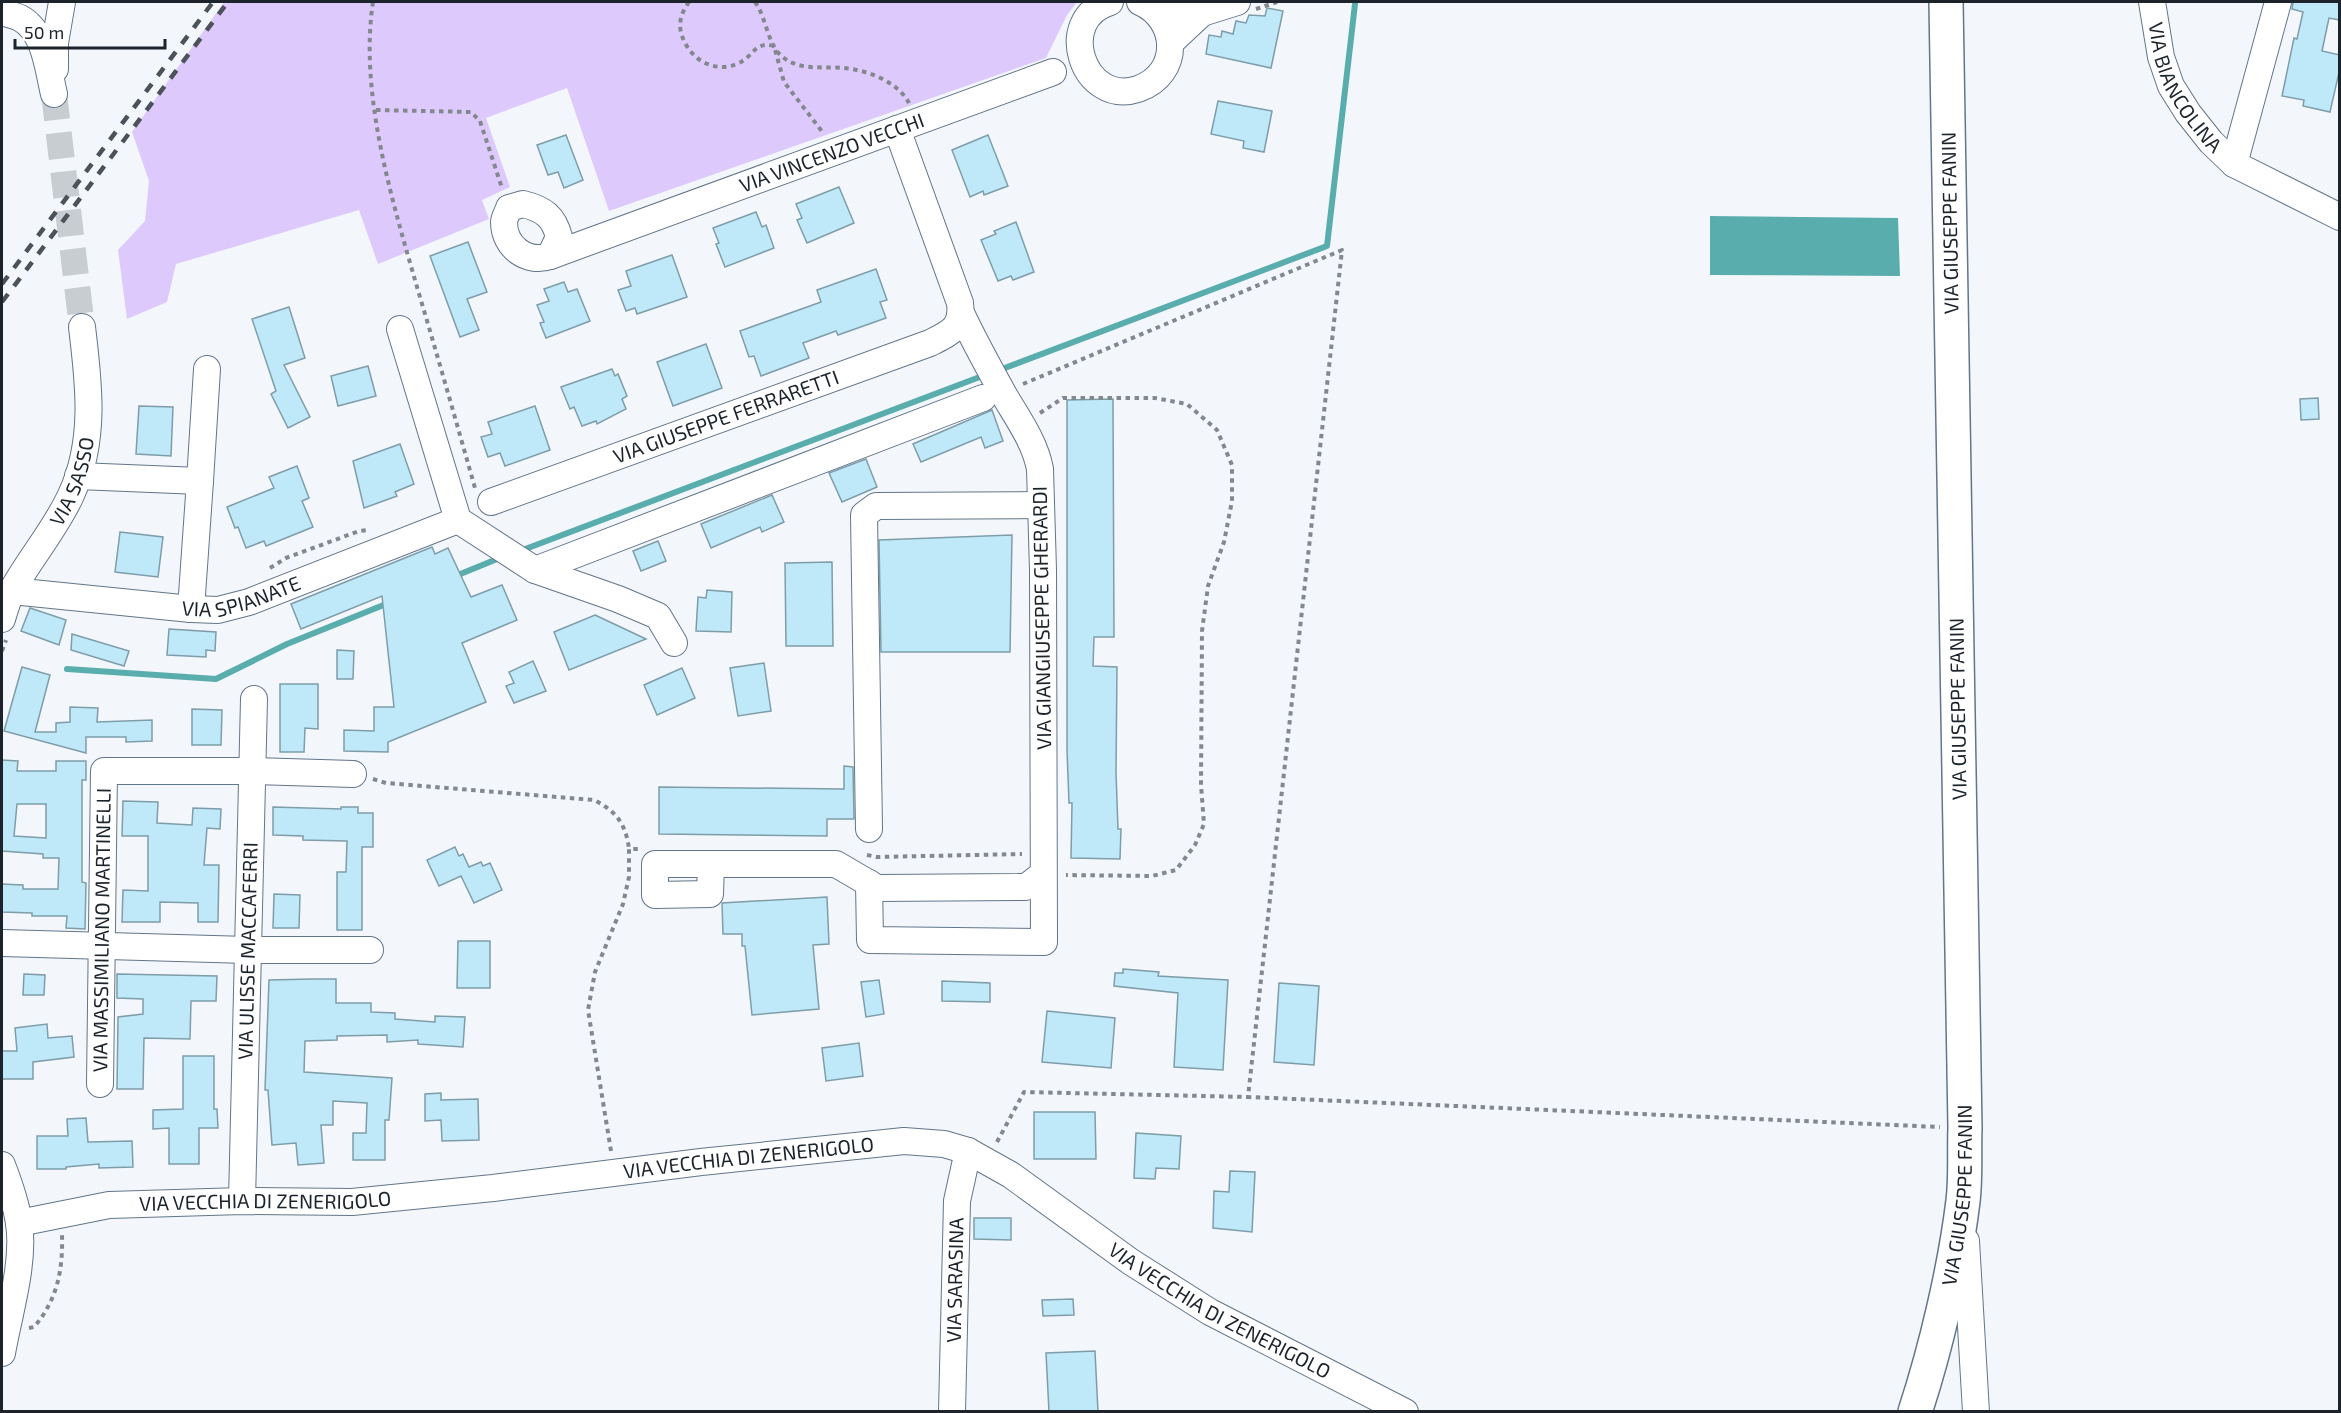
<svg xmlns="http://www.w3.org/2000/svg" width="2341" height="1413" font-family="'Exo 2',sans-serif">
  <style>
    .green { fill: #dec9fd }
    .water { fill: #5aadad }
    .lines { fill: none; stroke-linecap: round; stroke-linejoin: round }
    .stream { stroke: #5aadad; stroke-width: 6 }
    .building { fill: #bfe9f9; stroke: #7e9da9; stroke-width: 1.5; fill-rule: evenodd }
    .minor-tunnel { stroke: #c8cdd2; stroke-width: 26; stroke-dasharray: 26 13; stroke-linecap: butt }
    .minor-casing { stroke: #627589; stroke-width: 28 }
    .major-casing { stroke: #627589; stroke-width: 36 }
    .path { stroke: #83888f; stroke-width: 4; stroke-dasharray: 4.5 4.5; stroke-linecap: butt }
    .minor { stroke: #fff; stroke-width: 26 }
    .major { stroke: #fff; stroke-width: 33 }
    .rail { stroke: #4c525a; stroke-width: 4.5; stroke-dasharray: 10 10; stroke-linecap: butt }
    .labels { text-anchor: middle; stroke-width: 6; stroke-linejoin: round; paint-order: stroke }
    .street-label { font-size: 20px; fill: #1c232b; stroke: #fff }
  </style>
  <rect width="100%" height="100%" fill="#f3f7fc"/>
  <!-- green -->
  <polygon class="green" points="224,2 1077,2 1067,15 1046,58 609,211 567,88 486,118 510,187 482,200 489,219 378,264 359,210 176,264 167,302 127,319 118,250 145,221 149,181 132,132"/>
  <!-- water -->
  <polygon class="water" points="1710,216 1898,218 1900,276 1710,275"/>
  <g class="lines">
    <!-- stream -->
    <g class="stream">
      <polyline points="997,371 1327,246 1355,4"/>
      <polyline points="520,551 985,375"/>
      <polyline points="453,577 502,557"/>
      <polyline points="67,669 216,679 287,644 391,602"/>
    </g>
  </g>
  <!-- building -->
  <g class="building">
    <polygon points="2293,2 2340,2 2340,20 2329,18 2322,51 2340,55 2340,68 2330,112 2303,106 2304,100 2282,96 2294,38 2297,39 2303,12 2292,9"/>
    <polygon points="1267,8 1283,11 1271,68 1206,54 1209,35 1221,37 1222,31 1233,34 1236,21 1246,23 1249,15 1265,16"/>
    <polygon points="1218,101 1272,111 1264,152 1243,148 1244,141 1211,134"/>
    <polygon points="566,135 583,180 564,188 558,172 548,175 537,145"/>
    <polygon points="988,135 1008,186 984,195 983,191 970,197 952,150"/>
    <polygon points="839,187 854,223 807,243 797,220 802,218 796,204"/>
    <polygon points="756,212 762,227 766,225 774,248 725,267 716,244 719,243 713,228"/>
    <polygon points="1016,222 1034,272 1013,280 1011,276 998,281 981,240 996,234 994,231"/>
    <polygon points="468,242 487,292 467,299 479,330 460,337 430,256"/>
    <polygon points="672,255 687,297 637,314 635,308 626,311 618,290 631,286 626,271"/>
    <polygon points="876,269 887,300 880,302 886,318 838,335 836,331 803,343 809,358 761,376 754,356 749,357 740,331 821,302 817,290"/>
    <polygon points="564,282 568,292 577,289 590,321 546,338 540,323 544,322 537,305 549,301 544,289"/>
    <polygon points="289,307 305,358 284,365 310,417 288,428 271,394 276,391 252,319"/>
    <polygon points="706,344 722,388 673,406 657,362"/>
    <polygon points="368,366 376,396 338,406 331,376"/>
    <polygon points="612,369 615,376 618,374 627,396 622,399 626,409 597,424 596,421 582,426 574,407 570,409 561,387"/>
    <polygon points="2318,398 2319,419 2301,420 2300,399"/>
    <polygon points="1113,399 1114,637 1094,637 1093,666 1117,667 1116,772 1118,829 1121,829 1120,859 1071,858 1072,803 1069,803 1067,750 1067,400"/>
    <polygon points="139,406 173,407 171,456 136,454"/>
    <polygon points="535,406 550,450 505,466 500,453 488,457 481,437 492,434 488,422"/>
    <polygon points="992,410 1003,441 985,448 981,437 921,462 913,444"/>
    <polygon points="400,444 414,484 395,492 397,496 364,508 353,461"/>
    <polygon points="866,459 877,487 842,502 829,473"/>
    <polygon points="297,466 309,498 302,501 313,527 266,546 264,541 246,548 238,527 235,528 227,507 274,488 269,477"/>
    <polygon points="772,495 784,522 762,532 760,527 711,548 701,524"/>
    <polygon points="120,532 163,537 158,577 115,572"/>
    <polygon points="1012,535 1010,652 881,652 879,540"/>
    <polygon points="658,541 666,561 641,571 633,551"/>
    <polygon points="432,547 435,554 448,548 471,597 502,585 517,620 462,643 486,702 388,742 388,752 344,751 344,730 374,731 374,707 394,707 382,596 301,629 291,604"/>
    <polygon points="832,562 833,646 786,646 785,563"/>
    <polygon points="707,590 732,592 731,632 696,631 698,597 706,598"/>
    <polygon points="30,608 66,620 59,645 21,631"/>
    <polygon points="595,615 646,639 569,670 554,632"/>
    <polygon points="169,629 216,632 215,651 206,650 206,657 167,655"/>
    <polygon points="72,634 129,651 124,666 71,650"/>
    <polygon points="337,650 354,651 353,679 337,679"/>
    <polygon points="533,661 546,691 514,703 506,686 514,683 509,672"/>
    <polygon points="764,663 771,711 738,716 730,668"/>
    <polygon points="22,667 50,675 35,732 56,732 56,723 70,722 70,707 98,708 97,722 152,720 152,741 126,742 126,737 86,737 86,753 4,731"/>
    <polygon points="682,668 695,698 657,715 644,685"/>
    <polygon points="280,684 318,684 318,729 305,728 304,752 280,752"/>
    <polygon points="192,709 222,710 221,745 192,745"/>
    <path d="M 2,760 L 18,761 L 17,771 L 56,771 L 56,761 L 86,761 L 86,780 L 82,780 L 82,882 L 86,883 L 85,929 L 66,928 L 67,916 L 32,916 L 32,913 L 2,912 L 2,884 L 23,885 L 23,889 L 58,889 L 59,858 L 43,858 L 43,854 L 2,851 ZM 17,804 L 46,804 L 46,838 L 14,836 Z"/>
    <polygon points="844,766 853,767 854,819 827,819 827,836 659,834 659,787 844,789"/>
    <polygon points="123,801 158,802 157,823 192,825 193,808 221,809 220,829 207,828 204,865 219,865 218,922 198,922 198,903 160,902 160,922 122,922 123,890 148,891 148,836 122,836"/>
    <polygon points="273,807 341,809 341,807 358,807 358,813 373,813 373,847 362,847 362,930 337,930 337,872 346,872 347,841 303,840 303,836 273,835"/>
    <polygon points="455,847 459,856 463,854 469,867 481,862 483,866 490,863 502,890 474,903 461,876 439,886 427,860"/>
    <polygon points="274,894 300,895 299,928 273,928"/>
    <polygon points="827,897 829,944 813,945 819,1009 752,1015 745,946 742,946 742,934 723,934 722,903"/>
    <polygon points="458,941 490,941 490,988 457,988"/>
    <polygon points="1123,969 1159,972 1158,976 1228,980 1223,1070 1174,1067 1178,993 1114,986 1115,973 1123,973"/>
    <polygon points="24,974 45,975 44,995 23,995"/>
    <polygon points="117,974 217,976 216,1001 191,1001 190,1039 144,1038 143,1089 117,1089 118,1017 143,1014 143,999 117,998"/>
    <polygon points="312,979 336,979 336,1003 371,1003 371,1012 395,1013 395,1019 435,1022 435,1016 465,1017 463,1047 418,1044 418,1040 387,1042 387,1035 337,1036 337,1040 305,1041 304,1072 392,1078 389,1120 385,1120 385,1160 353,1160 353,1133 366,1133 367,1103 333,1101 333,1125 321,1125 324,1163 298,1165 296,1143 272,1145 268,1090 265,1090 269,980"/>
    <polygon points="879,980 884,1014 866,1017 861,982"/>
    <polygon points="942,981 990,983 990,1002 942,1001"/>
    <polygon points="1279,983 1319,986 1314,1065 1274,1062"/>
    <polygon points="1047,1011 1115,1018 1111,1068 1042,1062"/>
    <polygon points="47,1024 48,1038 72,1036 74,1057 33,1062 33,1079 2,1079 2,1051 17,1051 15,1028"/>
    <polygon points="859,1043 863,1076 826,1081 822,1048"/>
    <polygon points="183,1056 214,1056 214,1109 217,1109 218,1128 199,1128 199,1164 169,1164 169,1128 153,1129 153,1110 183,1109"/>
    <polygon points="441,1093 441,1100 478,1099 479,1140 442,1141 441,1120 425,1121 425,1094"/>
    <polygon points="1034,1112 1095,1112 1096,1159 1034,1159"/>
    <polygon points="86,1118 88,1142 132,1141 133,1167 99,1168 99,1164 66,1167 66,1169 37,1169 37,1136 68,1136 67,1119"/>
    <polygon points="1136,1133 1181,1136 1179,1169 1156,1168 1155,1179 1134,1178"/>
    <polygon points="1230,1171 1255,1172 1252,1232 1213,1228 1214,1191 1229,1192"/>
    <polygon points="974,1218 1011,1218 1011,1240 974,1239"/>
    <polygon points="1073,1299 1074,1315 1043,1316 1042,1300"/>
    <polygon points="1095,1351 1098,1412 1049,1412 1046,1353"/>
  </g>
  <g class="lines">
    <!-- minor-tunnel -->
    <polyline class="minor-tunnel" points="54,94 82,327"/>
    <!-- minor casing -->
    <g class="minor-casing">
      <g id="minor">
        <path d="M 1110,2 C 1054,19 1083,107 1138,89 C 1181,74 1180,20 1140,2"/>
        <path id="s1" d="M 2152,2 L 2161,57 L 2171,86 L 2188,113 L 2211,142 L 2234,164 L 2340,217"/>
        <polyline points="1156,11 1174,14 1202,13 1171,42"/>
        <path d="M 2,12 C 7,14 14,15 20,18 C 45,31 48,69 54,94"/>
        <polyline points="1202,13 1237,2"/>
        <polyline points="55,69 55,43 62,2"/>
        <polyline points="2234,164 2278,2"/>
        <path d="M 523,204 C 544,209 554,217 559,237 L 550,256 C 527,264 504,247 504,222 C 504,218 508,212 509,208 Z"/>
        <path id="s2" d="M 550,256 L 1053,72"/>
        <polyline points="400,329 458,520 535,570 618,599 658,616 674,643"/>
        <polyline points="78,476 200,481 191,609"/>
        <polyline points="200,481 207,369"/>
        <path id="s3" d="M 491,502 L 930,343 C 950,333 963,328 960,303 L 897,129"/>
        <polyline points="535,570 983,398"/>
        <path id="s4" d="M 12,591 L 191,609 L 218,610 L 249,602 L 458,520"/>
        <path id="s5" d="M 2,619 C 5,609 8,598 13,589 C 31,557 56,528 71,495 C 96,441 89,384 82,327"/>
        <polyline points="869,829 864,515 876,506 1041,505"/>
        <polyline points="711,864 710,894 655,895 655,864 836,864 877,888 1026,887 1043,874"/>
        <path d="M 869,883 L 870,940 L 1044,942 L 1043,570 L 1040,469 C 1035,442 1018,419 1004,395 C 989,368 974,341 961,313"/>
        <polyline points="2,943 248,950 370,950"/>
        <path id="s6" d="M 100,1084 L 104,771 L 252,771 L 353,774"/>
        <path d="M 2,1165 C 9,1183 16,1203 19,1223 C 25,1263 9,1313 2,1353"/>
        <path id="s7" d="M 242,1201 L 254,699"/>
        <path id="s8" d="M 19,1223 L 109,1205 L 242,1201 L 352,1202 L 493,1188 L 701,1162 L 904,1141 L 944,1144 L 968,1151 L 1011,1175 L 1131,1262 L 1210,1312 L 1405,1412"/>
        <polyline points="1966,1241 1976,1412"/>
        <path id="s9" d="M 952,1412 L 957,1201 L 968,1151"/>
      </g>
    </g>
    <!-- major casing -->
    <g class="major-casing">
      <g id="major">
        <path id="s10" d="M 1915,1412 C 1936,1348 1955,1267 1963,1201 C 1966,1177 1964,1152 1965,1128 L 1946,2"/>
      </g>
    </g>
    <!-- path -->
    <g class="path">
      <path d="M 373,2 C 359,93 392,200 417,287 C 437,354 456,421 475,488"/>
      <path d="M 689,2 C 683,10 678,21 681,32 C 687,58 714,75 739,63 C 754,56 754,41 774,46 L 784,82 L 824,134"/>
      <path d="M 755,2 C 767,18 767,46 784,58 C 801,71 823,66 843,68 C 867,70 897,81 909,103"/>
      <polyline points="1256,9 1277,2"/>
      <polyline points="376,110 471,112 480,121 502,188"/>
      <polyline points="1023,384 1342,250 1248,1097 1940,1127"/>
      <polyline points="1040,413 1063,398 1155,398 1187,404 1217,430 1232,465 1232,501 1224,542 1208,586 1202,631 1201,785 1204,824 1195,845 1176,870 1152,876 1066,875"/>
      <polyline points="270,568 286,558 359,531 369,530"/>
      <polyline points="2,651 6,640"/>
      <path d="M 373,779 L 386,783 L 594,800 C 616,811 626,824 629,849"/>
      <polyline points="867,855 877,857 1022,854"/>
      <polyline points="997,1142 1024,1092 1248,1097"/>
      <polyline points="611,1151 588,1010 595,972 623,904 629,877 629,849 638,849"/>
      <path d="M 29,1328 L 34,1327 C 57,1300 63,1271 62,1235"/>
    </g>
    <!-- minor -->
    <use href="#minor" class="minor"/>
    <!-- major -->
    <use href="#major" class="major"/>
    <!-- rail -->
    <g class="rail">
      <polyline points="2,284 213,2"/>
      <polyline points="2,302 228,2"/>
    </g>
  </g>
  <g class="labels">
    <!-- street labels -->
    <g class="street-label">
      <text dy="7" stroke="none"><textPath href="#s1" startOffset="93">VIA BIANCOLINA</textPath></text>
      <text dy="7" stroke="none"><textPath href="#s2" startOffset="300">VIA VINCENZO VECCHI</textPath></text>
      <text transform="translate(1950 223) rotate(-91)" y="7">VIA GIUSEPPE FANIN</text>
      <text dy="7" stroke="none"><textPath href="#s3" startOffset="250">VIA GIUSEPPE FERRARETTI</textPath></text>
      <text dy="7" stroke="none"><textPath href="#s5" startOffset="156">VIA SASSO</textPath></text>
      <text dy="7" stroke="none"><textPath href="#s4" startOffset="232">VIA SPIANATE</textPath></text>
      <text transform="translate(1042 618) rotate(-91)" y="7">VIA GIANGIUSEPPE GHERARDI</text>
      <text transform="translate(1958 709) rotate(-91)" y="7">VIA GIUSEPPE FANIN</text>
      <text dy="7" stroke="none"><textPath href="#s6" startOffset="154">VIA MASSIMILIANO MARTINELLI</textPath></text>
      <text dy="7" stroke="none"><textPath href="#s7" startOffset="250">VIA ULISSE MACCAFERRI</textPath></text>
      <text dy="7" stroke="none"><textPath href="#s8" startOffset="734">VIA VECCHIA DI ZENERIGOLO</textPath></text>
      <text dy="7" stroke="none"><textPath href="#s10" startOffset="222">VIA GIUSEPPE FANIN</textPath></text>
      <text dy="7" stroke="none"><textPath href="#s8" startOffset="248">VIA VECCHIA DI ZENERIGOLO</textPath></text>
      <text dy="7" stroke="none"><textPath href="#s9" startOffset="132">VIA SARASINA</textPath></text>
      <text dy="7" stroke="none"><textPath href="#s8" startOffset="1254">VIA VECCHIA DI ZENERIGOLO</textPath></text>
    </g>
  </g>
  <!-- border -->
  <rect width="2341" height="1413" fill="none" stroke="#1c232b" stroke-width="6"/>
  <!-- scale -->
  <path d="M15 39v9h150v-9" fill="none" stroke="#1c232b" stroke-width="3"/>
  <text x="24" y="39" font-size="18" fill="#1c232b" stroke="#ffffff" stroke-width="4.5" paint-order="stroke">50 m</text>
</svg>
